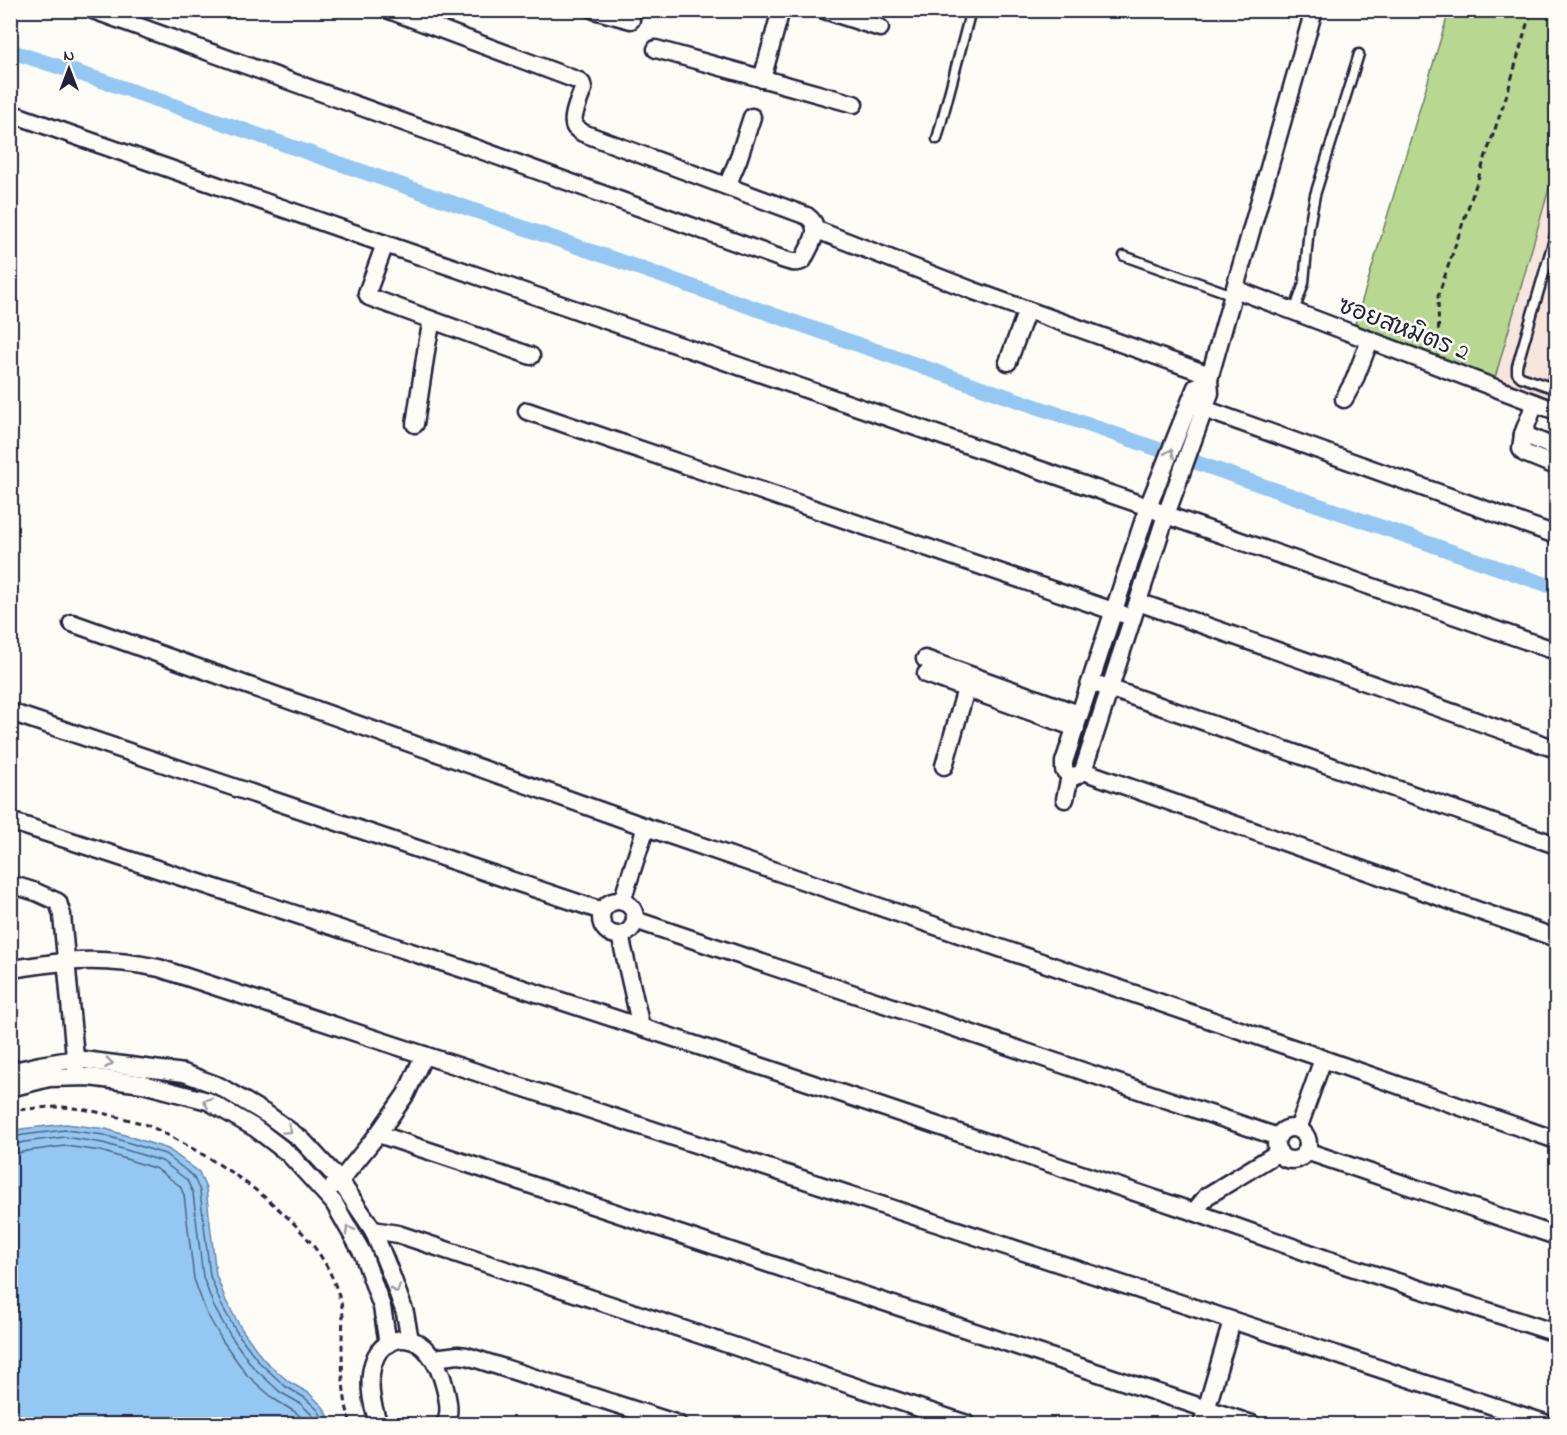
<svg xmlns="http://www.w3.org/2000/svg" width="1567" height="1435" font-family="'Indie Flower','Playpen Sans Thai',sans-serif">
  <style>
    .built { fill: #f7e6dd }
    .green { fill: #b8d892; stroke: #6d7d66; stroke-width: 1.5 }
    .water { fill: #94c7f1; stroke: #6685a8; stroke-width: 1.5 }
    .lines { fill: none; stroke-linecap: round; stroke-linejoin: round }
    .shore { stroke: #506484; stroke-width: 1.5 }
    .canal { stroke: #94c7f1; stroke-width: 15 }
    .service-casing { stroke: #22223b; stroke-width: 13 }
    .minor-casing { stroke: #22223b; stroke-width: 21 }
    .path { stroke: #22223b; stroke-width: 3; stroke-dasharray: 6 4.5; stroke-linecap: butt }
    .service { stroke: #fdfcf7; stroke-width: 8 }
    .minor { stroke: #fdfcf7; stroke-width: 16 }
    .oneway { stroke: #9a9aa2 }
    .labels { text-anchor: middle; stroke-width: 5; stroke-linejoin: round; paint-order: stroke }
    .street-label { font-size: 24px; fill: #22223b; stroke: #fdfcf7 }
  </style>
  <rect width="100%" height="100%" fill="#fdfcf7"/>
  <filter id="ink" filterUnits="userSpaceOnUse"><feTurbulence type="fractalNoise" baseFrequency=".0167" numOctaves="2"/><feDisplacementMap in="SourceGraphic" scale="12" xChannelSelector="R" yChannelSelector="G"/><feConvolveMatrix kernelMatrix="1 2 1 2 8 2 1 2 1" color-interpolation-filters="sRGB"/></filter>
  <g filter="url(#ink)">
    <!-- built -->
    <polygon class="built" points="1556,164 1556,401 1495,378"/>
    <!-- green -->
    <polygon class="green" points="1449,11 1556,11 1556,164 1495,378 1355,324"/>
    <!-- water -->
    <polygon class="water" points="66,1124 106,1129 168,1149 199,1172 206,1189 216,1275 226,1301 241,1328 263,1359 289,1382 309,1393 323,1407 330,1419 329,1424 11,1424 11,1133 21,1129"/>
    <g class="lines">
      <!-- shore -->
      <g class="shore">
        <polyline points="10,1138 23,1135 65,1130 104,1135 165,1154 193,1176 200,1191 210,1276 221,1304 236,1331 259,1362 285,1386 305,1398 318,1410 323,1419 323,1424"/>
        <polyline points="10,1146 24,1142 65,1137 103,1143 162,1161 187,1180 193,1193 203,1277 214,1307 230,1335 253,1367 280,1392 301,1404 312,1415 316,1424"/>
        <polyline points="10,1155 27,1151 65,1146 101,1151 157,1169 180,1186 184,1195 194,1279 206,1312 222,1340 247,1375 274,1399 295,1412 305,1420 307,1424"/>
      </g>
      <!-- canal -->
      <polyline class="canal" points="10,51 106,82 1556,588"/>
      <!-- service casing -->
      <g class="service-casing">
        <g id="service">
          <polyline points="937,139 971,10"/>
          <polyline points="1556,232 1517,366 1517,373 1521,377 1556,389"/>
          <polyline points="1124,256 1233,295"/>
          <polyline points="1294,312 1304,283 1309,227 1315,195 1359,54"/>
          <polyline points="1551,387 1556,368"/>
        </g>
      </g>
      <!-- minor casing -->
      <g class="minor-casing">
        <g id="minor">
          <path d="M 93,10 L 785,260 C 791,262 797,264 803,260 C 810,245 824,228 807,216 L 583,133 C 580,131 577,129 575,127 C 570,119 580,98 583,89 L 582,84 L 579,81 L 389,10"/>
          <polyline points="594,10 631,20"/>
          <polyline points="824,10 880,28"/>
          <polyline points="656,49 854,104"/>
          <polyline points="762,79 781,10"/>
          <polyline points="10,113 385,244 1148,507 1166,515 1556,651"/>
          <polyline points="727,186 738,160 752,117"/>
          <polyline points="817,230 974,291 1210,375"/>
          <polyline points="385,244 367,293 369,297 531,356"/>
          <polyline points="1235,289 1556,411"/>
          <polyline points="1008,362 1027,310"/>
          <polygon points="1209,379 1210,393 1166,515 1083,771 1076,776 1070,776 1064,770 1064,762 1148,507 1196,387"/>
          <polyline points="1209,379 1314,10"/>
          <polyline points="1344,399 1354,381 1370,340"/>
          <polyline points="1535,403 1523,434 1521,449 1524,453 1556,466"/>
          <polyline points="1193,405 1556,535"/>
          <polyline points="527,411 1122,614"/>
          <polyline points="415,424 427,345 432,320"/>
          <polyline points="1523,434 1556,448"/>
          <polyline points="1138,602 1556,749"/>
          <polyline points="72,623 646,827 1316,1056 1323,1059 1298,1129"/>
          <polyline points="925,659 1079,714"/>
          <polyline points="926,674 1076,728"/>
          <polyline points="1100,685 1556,845"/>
          <polyline points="10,712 602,911"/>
          <polyline points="944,766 966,689"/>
          <polyline points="1083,771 1556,938"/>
          <polyline points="1065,799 1070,776"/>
          <polyline points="10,821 766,1068 1194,1212 1326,1259 1556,1333"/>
          <polyline points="10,884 36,892 58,902 62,915 76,1068"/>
          <circle cx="618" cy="918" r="17"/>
          <polyline points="622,901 646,827"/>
          <polyline points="635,920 1278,1137"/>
          <polyline points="620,935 641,1027"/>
          <path d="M 10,969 C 29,967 48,963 66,962 C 97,959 129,962 159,968 L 1548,1424"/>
          <polyline points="1323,1059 1556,1140"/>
          <polyline points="10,1072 40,1065 76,1059 184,1073 219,1086 268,1115 302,1140 340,1181 365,1218 373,1230 392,1277 405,1313 410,1340"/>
          <polyline points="10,1088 49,1078 89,1077 143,1084 208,1101 255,1128 289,1154 334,1203 363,1254 382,1307 388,1344"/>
          <circle cx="1292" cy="1144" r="16"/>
          <polyline points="378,1134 1252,1424"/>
          <polyline points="1306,1151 1556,1236"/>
          <polyline points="333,1186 340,1181 378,1134 406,1094 424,1055"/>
          <polyline points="1194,1212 1207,1196 1279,1152"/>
          <polyline points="373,1230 398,1234 967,1424"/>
          <polyline points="434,1358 458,1355 467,1356 678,1424"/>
          <path d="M 379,1424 C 371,1404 366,1377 376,1356 C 380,1348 386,1344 393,1341 C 422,1330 440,1366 445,1388 C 448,1400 451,1413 445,1424"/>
          <polyline points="1202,1424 1232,1321"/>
        </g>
      </g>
      <!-- path -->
      <g class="path">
        <polyline points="1439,351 1438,296 1508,91 1531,10"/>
        <path d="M 10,1111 C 27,1109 44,1107 60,1107 C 87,1108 115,1116 141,1123 C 156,1128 171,1137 186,1145 C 236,1172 309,1223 332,1277 C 336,1287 340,1298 342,1307 C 344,1317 342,1329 342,1339 C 342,1368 342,1397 351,1424"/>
      </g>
      <!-- service -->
      <use href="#service" class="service"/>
      <!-- minor -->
      <use href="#minor" class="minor"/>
    </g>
    <!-- one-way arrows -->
    <defs><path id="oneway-chevron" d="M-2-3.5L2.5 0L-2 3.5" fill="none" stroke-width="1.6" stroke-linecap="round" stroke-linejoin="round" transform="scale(1.5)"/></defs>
    <g class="oneway">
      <use href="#oneway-chevron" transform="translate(1170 453) rotate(-68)"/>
      <use href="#oneway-chevron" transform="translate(109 1063) rotate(7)"/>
      <use href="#oneway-chevron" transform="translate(207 1102) rotate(-158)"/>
      <use href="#oneway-chevron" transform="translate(288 1130) rotate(35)"/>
      <use href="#oneway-chevron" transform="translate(349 1230) rotate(-120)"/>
      <use href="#oneway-chevron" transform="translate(396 1289) rotate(71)"/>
    </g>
  </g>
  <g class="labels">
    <!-- street labels -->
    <g class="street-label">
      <text transform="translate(1404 328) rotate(21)" y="8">ซอยสหมิตร 2</text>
    </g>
  </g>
  <!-- margin -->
  <rect width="1567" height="1435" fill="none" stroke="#fdfcf7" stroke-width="36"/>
  <rect x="18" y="18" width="1531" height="1399" fill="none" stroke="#22223b" stroke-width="2" filter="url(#ink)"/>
  <!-- north arrow -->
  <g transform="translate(69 69)" stroke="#fdfcf7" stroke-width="4.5" paint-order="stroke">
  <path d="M0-4.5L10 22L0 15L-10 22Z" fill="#22223b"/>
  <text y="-9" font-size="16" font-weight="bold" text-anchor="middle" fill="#22223b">N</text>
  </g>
</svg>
